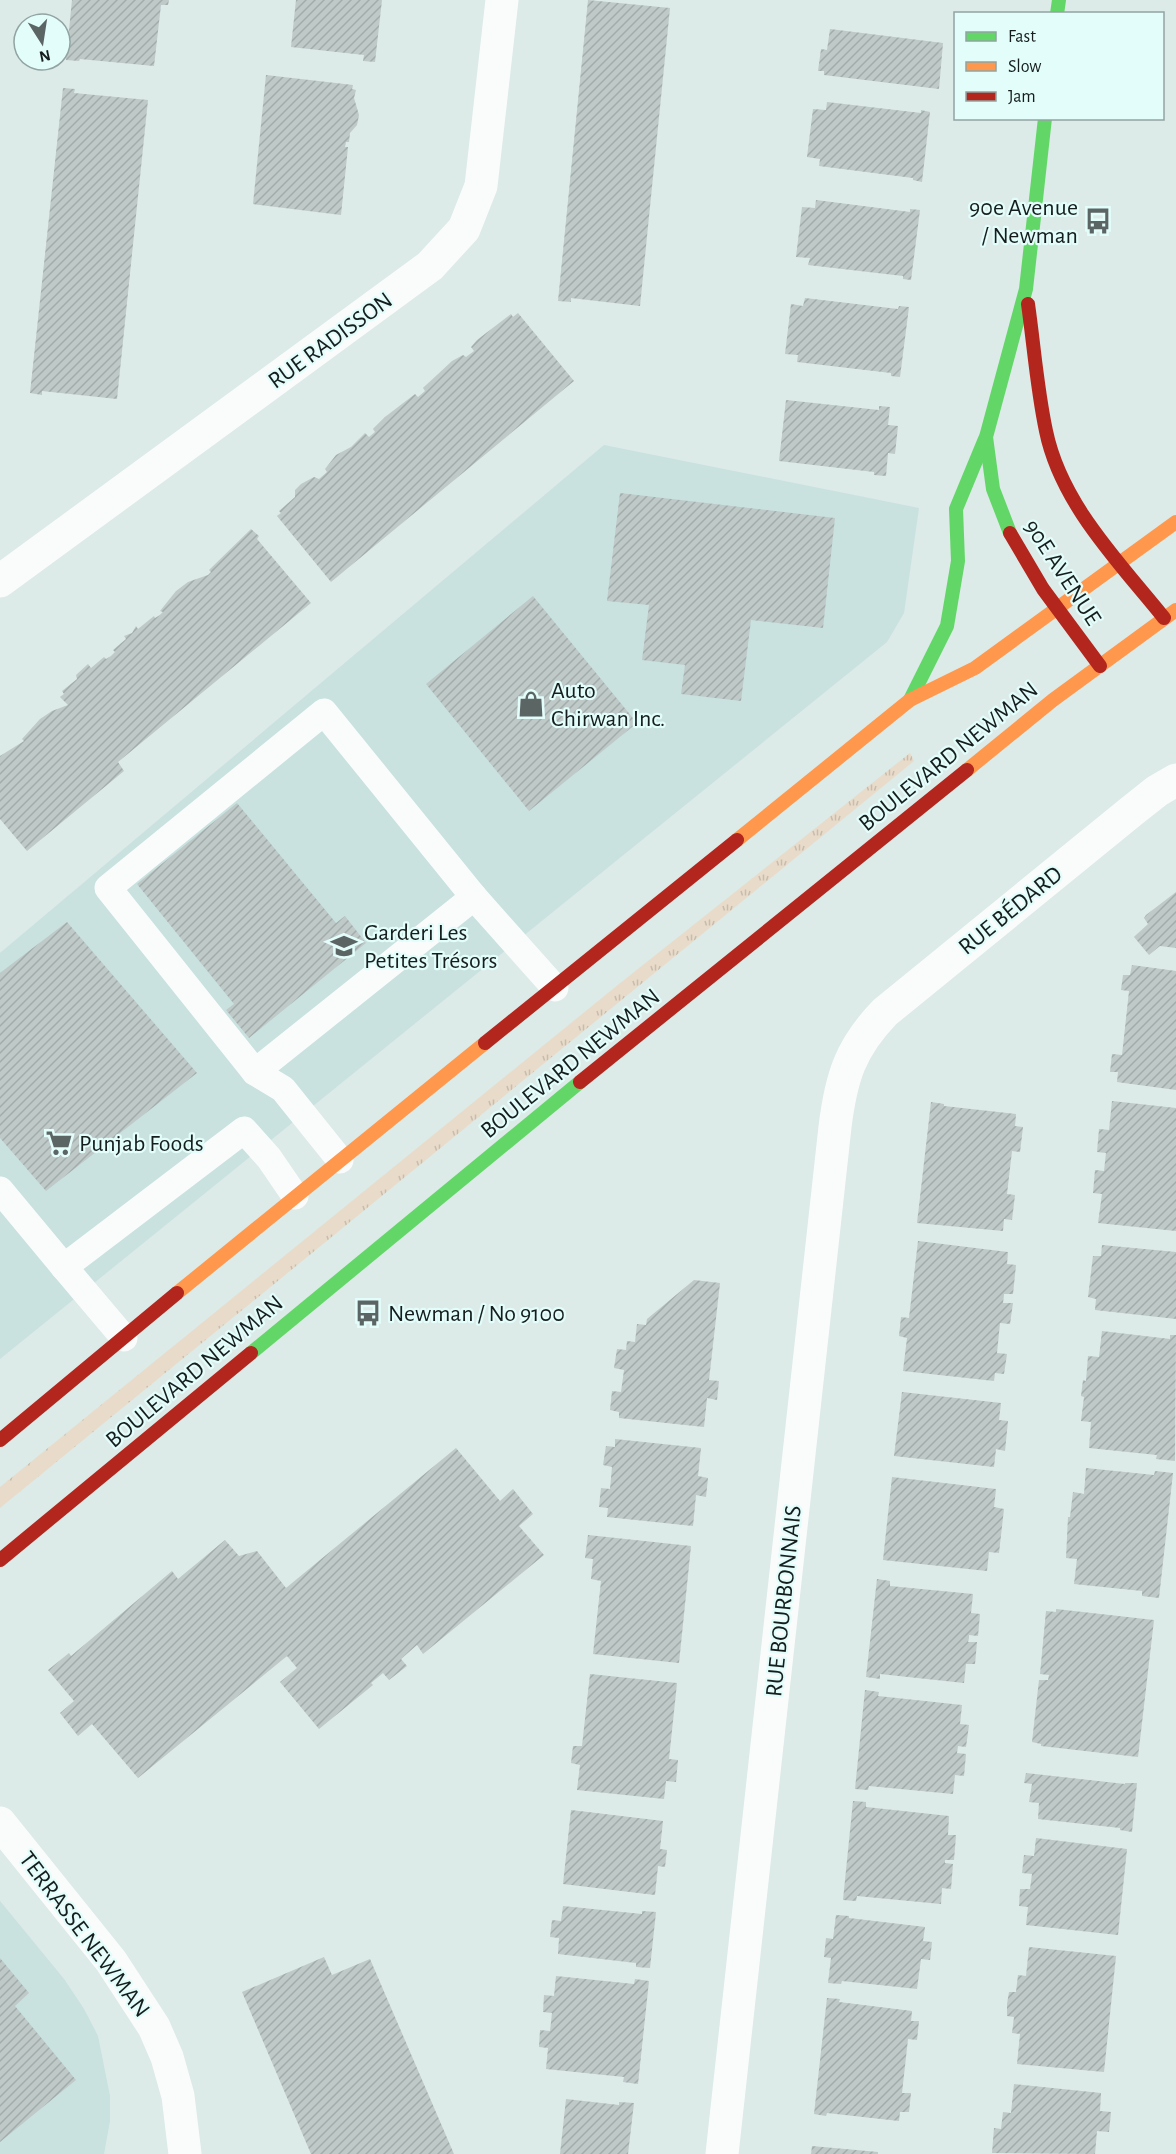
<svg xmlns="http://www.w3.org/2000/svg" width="1176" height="2154" font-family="'Alegreya Sans',sans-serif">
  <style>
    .built { fill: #c9e2df }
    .grass { fill: url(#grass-tufts) }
    .building { fill: url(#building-hatch) }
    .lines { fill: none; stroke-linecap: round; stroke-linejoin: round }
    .lane { stroke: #fafcfc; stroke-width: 27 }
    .street { stroke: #fafcfc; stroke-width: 33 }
    .fast { stroke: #63d668; stroke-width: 14 }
    .slow { stroke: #ff974d; stroke-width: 14 }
    .jam { stroke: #b3261e; stroke-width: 14 }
    .labels { text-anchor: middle; stroke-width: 4.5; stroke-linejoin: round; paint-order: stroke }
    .poi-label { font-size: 24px; fill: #151e1d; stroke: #e3fdfb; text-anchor: start }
    .street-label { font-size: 24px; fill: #151e1d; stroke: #e3fdfb }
  </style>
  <defs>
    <pattern id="grass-tufts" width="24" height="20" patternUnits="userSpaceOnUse" patternTransform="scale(1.5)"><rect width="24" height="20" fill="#e9dbca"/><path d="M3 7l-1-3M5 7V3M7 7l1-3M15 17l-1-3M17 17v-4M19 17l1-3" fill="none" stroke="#c7bcad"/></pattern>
    <pattern id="building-hatch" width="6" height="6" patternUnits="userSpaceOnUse" patternTransform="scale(1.5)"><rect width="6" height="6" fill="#bec9c8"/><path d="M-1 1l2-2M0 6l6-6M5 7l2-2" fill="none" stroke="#a2acab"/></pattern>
  </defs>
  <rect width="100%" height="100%" fill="#dceae8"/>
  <!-- built -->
  <g class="built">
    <polygon points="604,445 919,508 904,613 887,642 0,1359 0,953"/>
    <polygon points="0,1901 64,1979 84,2009 98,2036 110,2096 110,2121 104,2154 0,2154"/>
  </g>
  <!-- grass -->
  <polygon class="grass" points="910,753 914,761 0,1508 0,1487 619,984"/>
  <!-- building -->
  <g class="building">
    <polygon points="72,0 169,0 168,5 161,5 154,66 80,59 79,61 66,60"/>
    <polygon points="296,0 382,0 375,62 363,61 364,55 291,47"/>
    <polygon points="588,0 670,8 640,306 571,298 571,302 558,301"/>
    <polygon points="830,29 943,43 939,89 824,75 824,71 818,71 821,49 827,50"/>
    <polygon points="266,75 353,85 352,89 356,90 354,98 359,115 357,125 350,133 349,142 346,142 345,147 348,147 341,215 253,204"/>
    <polygon points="63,88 75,89 74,93 148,100 117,399 42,391 42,395 30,393"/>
    <polygon points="827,102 921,113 921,110 930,112 922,182 913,180 913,178 819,166 820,159 807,157 813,109 826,110"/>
    <polygon points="816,200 910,212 910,209 920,210 911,280 903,279 903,276 808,265 810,258 796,257 802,207 815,208"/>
    <polygon points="805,298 898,309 899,306 909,307 900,377 891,376 891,373 797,362 798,355 785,354 791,304 803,306"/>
    <polygon points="518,313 574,381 331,582 277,516 281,513 279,511 295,497 295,490 301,484 314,477 319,479 327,472 325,469 336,455 351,447 365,433 369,437 375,432 373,429 385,417 415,394 418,397 425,391 423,388 452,361 463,355 466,357 474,351 471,347 477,340 511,314 513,317"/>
    <polygon points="786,400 879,410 879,406 890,407 888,425 898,426 895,454 888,453 886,476 874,475 874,472 779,461"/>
    <polygon points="620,493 835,518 823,628 751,620 741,701 681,694 685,665 642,660 649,605 607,601"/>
    <polygon points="251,529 259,536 257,539 311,603 118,762 124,771 27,851 0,819 0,756 24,741 22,739 40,719 52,711 68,705 60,697 64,694 62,691 77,679 76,675 88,664 91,668 104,657 106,659 111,656 115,652 113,650 126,639 124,636 132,633 136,626 138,629 154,616 155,618 160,615 163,612 160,611 176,591 188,582 208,575 211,572 209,570"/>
    <polygon points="533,596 637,723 529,811 426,684"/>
    <polygon points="237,803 336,923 345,916 366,943 249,1038 226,1010 234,1004 137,884"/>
    <polygon points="1176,892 1176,948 1160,946 1149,955 1134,937 1148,924 1144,918 1146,915"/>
    <polygon points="67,922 197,1073 46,1191 0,1138 0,973"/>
    <polygon points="1132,965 1176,971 1176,1090 1117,1082 1118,1072 1110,1072 1112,1054 1122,1055 1129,991 1121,990 1123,975 1130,975"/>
    <polygon points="1112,1101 1176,1108 1176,1231 1098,1223 1102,1194 1093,1193 1095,1170 1104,1171 1106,1153 1097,1152 1099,1129 1109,1130"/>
    <polygon points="931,1102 944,1104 944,1106 1016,1114 1015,1126 1023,1127 1020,1152 1012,1151 1007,1194 1015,1195 1012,1220 1004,1219 1003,1231 917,1223"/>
    <polygon points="918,1241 1008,1252 1007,1264 1016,1265 1013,1294 1004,1294 1004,1295 1003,1303 1013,1303 1010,1324 1000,1323 997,1353 1007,1354 1004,1374 995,1373 994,1381 903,1371 907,1338 899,1336 901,1317 909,1318"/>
    <polygon points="1102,1245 1176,1252 1176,1319 1095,1310 1096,1299 1088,1297 1093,1256 1101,1256"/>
    <polygon points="694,1280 720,1283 709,1380 719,1381 717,1400 707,1398 704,1427 619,1418 619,1412 610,1410 612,1391 621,1392 624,1370 614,1368 617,1349 626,1350 627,1341 635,1342 637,1324 646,1325 647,1319"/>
    <polygon points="1102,1331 1170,1339 1170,1335 1176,1335 1175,1461 1156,1459 1157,1455 1089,1448 1091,1422 1081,1421 1084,1397 1081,1396 1083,1380 1086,1381 1088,1356 1099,1357"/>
    <polygon points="902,1392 1001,1403 999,1420 1008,1421 1005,1451 996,1449 994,1467 894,1456"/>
    <polygon points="615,1439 701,1448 698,1476 708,1478 706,1497 696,1495 693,1526 607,1517 608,1508 599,1507 601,1488 610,1489 612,1467 603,1465 606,1446 615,1447"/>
    <polygon points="456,1448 500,1501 513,1489 533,1514 519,1526 544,1555 423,1654 417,1645 401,1659 407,1666 389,1680 383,1673 371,1683 373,1685 319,1729 280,1682 297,1668 287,1656 138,1778 92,1724 78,1736 60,1713 74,1701 48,1670 69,1653 71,1656 172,1571 178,1579 225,1540 239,1556 257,1551 286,1588"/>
    <polygon points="1086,1468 1154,1475 1155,1471 1173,1473 1159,1598 1142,1596 1142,1591 1074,1584 1077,1559 1066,1558 1068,1517 1070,1517 1073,1492 1084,1494"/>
    <polygon points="892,1477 996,1489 994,1507 1004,1509 999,1553 989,1552 987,1571 883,1560"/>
    <polygon points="588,1535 691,1546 679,1663 593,1654 601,1581 591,1579 593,1559 585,1558"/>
    <polygon points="877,1579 890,1581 890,1586 973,1594 971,1613 980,1614 978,1636 969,1635 969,1638 968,1642 977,1642 975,1664 966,1664 964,1683 880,1674 880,1679 866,1677"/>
    <polygon points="1056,1609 1154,1620 1138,1757 1041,1746 1041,1744 1032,1742 1039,1680 1048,1680 1049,1675 1040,1674 1046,1611 1056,1612"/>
    <polygon points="590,1674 677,1683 669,1759 678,1760 676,1782 666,1781 664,1799 577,1790 580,1765 571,1763 573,1746 582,1746"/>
    <polygon points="865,1690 879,1692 878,1696 962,1705 960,1724 969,1725 966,1747 958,1746 957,1753 966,1754 964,1776 955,1775 953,1794 869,1786 868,1790 855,1789"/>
    <polygon points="1026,1773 1125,1784 1125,1783 1137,1783 1132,1832 1120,1830 1120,1828 1038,1819 1039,1803 1029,1802 1032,1784 1024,1783"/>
    <polygon points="853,1801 866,1802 866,1807 949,1816 948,1835 956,1835 954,1860 945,1860 945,1863 953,1864 951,1889 942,1888 941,1904 857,1896 856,1901 843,1900"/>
    <polygon points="571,1810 663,1821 660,1849 667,1850 665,1867 658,1866 655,1895 563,1884"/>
    <polygon points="1036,1838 1127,1849 1118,1935 1026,1925 1028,1907 1019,1906 1020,1889 1030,1889 1032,1874 1022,1873 1024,1855 1034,1856"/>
    <polygon points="563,1906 642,1914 642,1911 656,1912 650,1968 636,1967 636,1963 558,1954 559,1938 550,1937 552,1920 561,1921"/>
    <polygon points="836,1915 849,1916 849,1918 925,1927 923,1941 932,1942 930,1960 921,1959 917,1989 842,1981 841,1984 828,1983 831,1958 824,1957 826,1938 833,1939"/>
    <polygon points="1029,1947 1116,1956 1104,2072 1017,2064 1020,2034 1012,2033 1014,2017 1007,2016 1007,2004 1009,1992 1016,1992 1018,1975 1026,1976"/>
    <polygon points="324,1957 332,1975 370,1959 454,2154 311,2154 242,1992"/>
    <polygon points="0,1958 29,1993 15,2006 76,2080 0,2142"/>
    <polygon points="556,1976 634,1984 635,1979 649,1981 638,2084 623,2082 624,2077 546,2069 548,2048 539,2047 540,2030 550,2031 552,2013 543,2012 544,1995 554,1996"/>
    <polygon points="827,1998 840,1999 839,2002 912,2011 911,2021 919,2021 917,2040 908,2039 902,2093 911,2093 909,2112 900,2112 899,2121 827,2113 826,2116 814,2114"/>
    <polygon points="1014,2084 1101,2093 1100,2111 1111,2112 1109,2132 1097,2131 1095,2154 992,2153 994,2128 1001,2129 1003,2112 1011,2113"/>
    <polygon points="566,2099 619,2105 619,2102 634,2103 628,2154 560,2154"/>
    <polygon points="812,2146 878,2152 878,2154 811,2154"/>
  </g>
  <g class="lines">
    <!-- lane -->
    <g class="lane">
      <polyline points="255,1072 474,897"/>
      <polyline points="340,1160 283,1089 255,1072 108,888 324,712 474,897 555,988"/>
      <polyline points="0,1190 64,1267 244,1130 269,1158 295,1196"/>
      <polyline points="64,1267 124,1338"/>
    </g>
    <!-- street -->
    <g class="street">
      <polyline points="0,581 430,266 464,229 481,186 502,0"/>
      <polyline points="0,1823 111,1961 154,2027 167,2057 178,2096 185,2154"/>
      <path d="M 722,2154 L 835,1127 C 841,1078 850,1048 885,1012 L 1133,810 L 1157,791 L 1176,780"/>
    </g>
    <!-- fast -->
    <g class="fast">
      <polyline points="1057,14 1059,0"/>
      <polyline points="1010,533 993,489 986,437 1026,289 1045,118"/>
      <polyline points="910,700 947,626 958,561 956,509 985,439"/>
      <polyline points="251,1353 580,1082"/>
    </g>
    <!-- slow -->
    <g class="slow">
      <polyline points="967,770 1053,700 1176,610"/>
      <polyline points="737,840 910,700 975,668 1176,522"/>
      <polyline points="177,1293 485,1043"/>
    </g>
    <!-- jam -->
    <g class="jam">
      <path d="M 1028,304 C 1034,346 1037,389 1046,431 C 1061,504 1119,562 1164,618"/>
      <polyline points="1010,533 1043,589 1100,666"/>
      <polyline points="485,1043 737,840"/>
      <polyline points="580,1082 967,770"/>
      <polyline points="0,1440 177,1293"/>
      <polyline points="0,1560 251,1353"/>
    </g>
  </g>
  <!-- icons -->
  <defs>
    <g id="bus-bare" transform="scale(2.07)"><path d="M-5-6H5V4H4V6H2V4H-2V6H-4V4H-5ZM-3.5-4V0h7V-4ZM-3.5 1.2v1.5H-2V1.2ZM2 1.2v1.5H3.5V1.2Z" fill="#5b6564" stroke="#e3fdfb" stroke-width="2.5" paint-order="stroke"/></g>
    <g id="shop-bare" transform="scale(2.07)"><path d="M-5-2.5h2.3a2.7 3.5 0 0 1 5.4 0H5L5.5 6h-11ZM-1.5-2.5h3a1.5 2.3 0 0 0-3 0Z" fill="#5b6564" stroke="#e3fdfb" stroke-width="2.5" paint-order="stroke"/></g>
    <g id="school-bare" transform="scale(2.07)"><path d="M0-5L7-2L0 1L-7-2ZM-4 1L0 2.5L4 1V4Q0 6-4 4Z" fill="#5b6564" stroke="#e3fdfb" stroke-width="2.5" paint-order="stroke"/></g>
    <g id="supermarket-bare" transform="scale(2.07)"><path d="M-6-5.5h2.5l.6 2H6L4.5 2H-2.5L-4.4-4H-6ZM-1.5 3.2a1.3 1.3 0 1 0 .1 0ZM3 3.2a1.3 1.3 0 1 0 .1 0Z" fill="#5b6564" stroke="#e3fdfb" stroke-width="2.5" paint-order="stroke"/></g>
  </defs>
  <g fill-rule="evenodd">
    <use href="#bus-bare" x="1098" y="221"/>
    <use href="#shop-bare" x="531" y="704"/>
    <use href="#school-bare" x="344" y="946"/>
    <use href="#supermarket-bare" x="59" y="1143"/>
    <use href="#bus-bare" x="368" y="1313"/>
  </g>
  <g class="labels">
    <!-- poi labels -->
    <g class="poi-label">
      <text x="1078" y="215" text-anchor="end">90e Avenue<tspan x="1078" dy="28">/ Newman</tspan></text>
      <text x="551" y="698">Auto<tspan x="551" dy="28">Chirwan Inc.</tspan></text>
      <text x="364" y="940">Garderi Les<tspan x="364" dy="28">Petites Trésors</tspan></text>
      <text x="79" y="1151">Punjab Foods</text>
      <text x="388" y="1321">Newman / No 9100</text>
    </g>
    <!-- street labels -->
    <g class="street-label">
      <text transform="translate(330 340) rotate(-36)" y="8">RUE RADISSON</text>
      <text transform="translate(1063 572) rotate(57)" y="8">90E AVENUE</text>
      <text transform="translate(948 756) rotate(-39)" y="8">BOULEVARD NEWMAN</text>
      <text transform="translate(1010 910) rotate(-39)" y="8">RUE BÉDARD</text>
      <text transform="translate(570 1063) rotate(-39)" y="8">BOULEVARD NEWMAN</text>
      <text transform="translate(194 1371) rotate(-40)" y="8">BOULEVARD NEWMAN</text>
      <text transform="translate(783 1601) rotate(-84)" y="8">RUE BOURBONNAIS</text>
      <text transform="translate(85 1934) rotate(53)" y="8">TERRASSE NEWMAN</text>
    </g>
  </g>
  <!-- legend -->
  <rect x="954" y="12" width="210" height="108" fill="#e3fdfb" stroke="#91a4a2" stroke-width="1.5"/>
  <rect x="966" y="32" width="30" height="9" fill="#63d668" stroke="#91a4a2" stroke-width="1.5"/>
  <text x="1008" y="42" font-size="18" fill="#151e1d">Fast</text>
  <rect x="966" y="62" width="30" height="9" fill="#ff974d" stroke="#91a4a2" stroke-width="1.5"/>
  <text x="1008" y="72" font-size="18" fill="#151e1d">Slow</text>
  <rect x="966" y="92" width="30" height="9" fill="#b3261e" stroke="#91a4a2" stroke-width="1.5"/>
  <text x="1008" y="102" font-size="18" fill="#151e1d">Jam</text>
  <!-- north arrow -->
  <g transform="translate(42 42) rotate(168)"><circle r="28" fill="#e3fdfb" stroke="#91a4a2" stroke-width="1.5"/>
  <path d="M0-4.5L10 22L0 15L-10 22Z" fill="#5b6564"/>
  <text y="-9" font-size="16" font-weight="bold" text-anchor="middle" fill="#151e1d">N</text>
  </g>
</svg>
